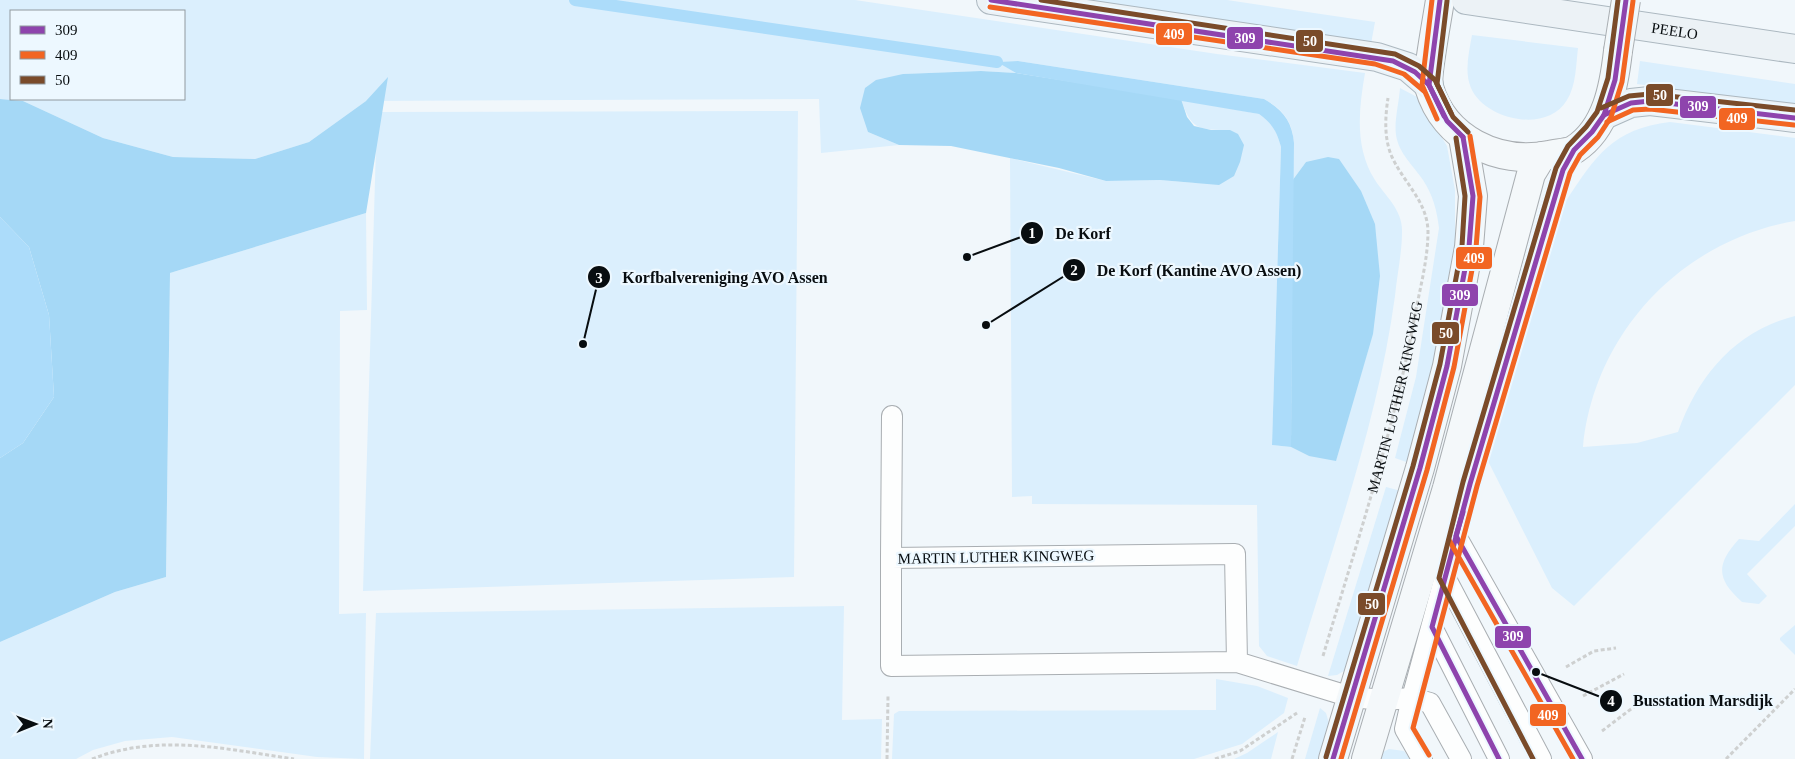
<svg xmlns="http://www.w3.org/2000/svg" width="1795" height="759" font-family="'Times New Roman',serif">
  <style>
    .green { fill: #dbeffd; fill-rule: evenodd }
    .forest { fill: #a5d8f6 }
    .water { fill: #acdcfa }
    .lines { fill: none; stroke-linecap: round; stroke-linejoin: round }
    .stream { stroke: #acdcfa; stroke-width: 12 }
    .lane-casing { stroke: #a9aeb2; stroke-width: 22 }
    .secondary-casing { stroke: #a9aeb2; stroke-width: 30 }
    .primary-casing { stroke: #acb8c0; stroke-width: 30 }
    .path { stroke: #ced0d0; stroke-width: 3; stroke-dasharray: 4 2.5; stroke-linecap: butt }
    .lane { stroke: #fdfefe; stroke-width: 20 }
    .secondary { stroke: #f4f8fa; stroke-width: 28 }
    .primary { stroke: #ecf2f6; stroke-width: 28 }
    .secondary-bridge-casing { stroke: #a9aeb2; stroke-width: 30; stroke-linecap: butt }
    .secondary-bridge { stroke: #f4f8fa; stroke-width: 28 }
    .bus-1-casing { stroke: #edf8ff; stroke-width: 9 }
    .bus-2-casing { stroke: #edf8ff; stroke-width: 9 }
    .bus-3-casing { stroke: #edf8ff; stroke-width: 9 }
    .bus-1 { stroke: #8e44ad; stroke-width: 5 }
    .bus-2 { stroke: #f26522; stroke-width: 5 }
    .bus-3 { stroke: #7a4b2a; stroke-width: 5 }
    .labels { text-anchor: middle; stroke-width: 4.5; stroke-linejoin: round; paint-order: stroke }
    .street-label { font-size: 15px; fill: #080d10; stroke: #edf8ff }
    .leader { fill: none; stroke: #080d10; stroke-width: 2 }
    .callout-dot { fill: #080d10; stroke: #edf8ff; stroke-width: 2 }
    .mark-label { font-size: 15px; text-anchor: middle; font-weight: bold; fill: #fff }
    .callout-label { font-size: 16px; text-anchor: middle; font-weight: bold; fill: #080d10; stroke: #edf8ff; stroke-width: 4.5; stroke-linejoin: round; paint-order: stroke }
    .line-badge { stroke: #edf8ff; stroke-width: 2 }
    .badge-label { font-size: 14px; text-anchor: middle; font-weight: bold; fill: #fff }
  </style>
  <rect width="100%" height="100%" fill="#f1f7fb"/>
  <!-- green -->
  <g class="green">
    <path d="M 0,0 L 855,0 L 1217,54 L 1365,73 C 1359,108 1354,147 1375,180 C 1385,196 1403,210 1402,232 C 1402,253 1397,275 1395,296 C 1378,422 1333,544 1297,666 L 1267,656 L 1259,646 L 1257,505 L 1032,504 L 1032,496 L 1012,497 L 1010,158 L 1106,181 L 1160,180 L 1195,183 L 1230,130 C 1199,130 1191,130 1181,99 L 1259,114 C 1272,123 1277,131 1281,147 L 1272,445 L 1291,447 L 1309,456 L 1306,162 L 1292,181 C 1294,144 1301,119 1264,99 L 1018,61 L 998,62 L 1016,73 L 981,71 L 903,74 L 868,132 L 899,145 L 821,153 L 819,99 L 366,101 L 309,142 L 255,159 L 173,157 L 103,138 L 23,101 L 0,99 ZM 11,11 L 184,11 L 184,99 L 11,99 Z"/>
    <polygon points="1073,0 1227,0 1375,22 1371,44"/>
    <path d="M 1472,35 L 1578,48 C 1576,65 1576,86 1567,100 C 1547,134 1485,120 1471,88 C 1464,72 1469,52 1472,35 Z"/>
    <polygon points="1640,61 1795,84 1795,106 1637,84"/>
    <path d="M 1400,88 L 1417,97 L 1447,146 L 1455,190 L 1455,250 L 1446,313 L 1409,463 L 1395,458 L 1416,377 L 1439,228 C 1437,211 1433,195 1423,180 C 1413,165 1399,154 1396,135 C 1394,121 1399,103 1400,88 Z"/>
    <polygon points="798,111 794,577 363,591 377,112"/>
    <path d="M 1670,122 L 1795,138 L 1795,221 C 1682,240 1594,333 1583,447 L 1637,443 L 1678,432 C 1698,376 1735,331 1795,316 L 1795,385 L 1574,606 L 1552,588 L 1488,461 L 1566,201 C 1596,155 1613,129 1670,122 Z"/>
    <polygon points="366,213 367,310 340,311 339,614 366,613 364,759 317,757 172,737 125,741 93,750 76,759 0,759 0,642 115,592 166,577 170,273"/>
    <polygon points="1386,487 1401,491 1349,668 1337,675 1328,676"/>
    <path d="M 1795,504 L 1795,526 L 1747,574 L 1767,596 L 1759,604 L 1742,602 C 1716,579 1716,564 1739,539 L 1759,541 Z"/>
    <polygon points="844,606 842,720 882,719 881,759 370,759 376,613"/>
    <polygon points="1795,625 1795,655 1780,640 1780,638"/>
    <polygon points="1216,679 1257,686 1288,698 1284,713 1242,744 1194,759 892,759 894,714 899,711 1216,710"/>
    <polygon points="1320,708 1326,713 1331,730 1321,759 1305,759"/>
    <polygon points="1278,732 1271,759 1234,759 1247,753"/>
    <polygon points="1389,749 1404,751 1410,759 1377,759 1381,753"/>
  </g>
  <!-- forest -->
  <g class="forest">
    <polygon points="981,71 1016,73 1181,99 1187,117 1194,126 1211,130 1230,130 1238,134 1244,145 1240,162 1234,176 1219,185 1160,180 1106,181 1059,168 951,146 899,145 868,132 860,108 865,88 876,80 903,74"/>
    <polygon points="388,77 366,213 170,273 166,577 115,592 0,642 0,458 23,443 54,397 49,315 29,247 0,217 0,99 23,101 103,138 173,157 255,159 309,142 366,101"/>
    <polygon points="1328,157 1339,159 1361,191 1375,224 1380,276 1373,334 1336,461 1309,456 1291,447 1292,181 1306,162"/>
  </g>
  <!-- water -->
  <g class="water">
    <path d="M 1018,61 L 1264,99 C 1283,110 1292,121 1294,143 L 1291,447 L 1272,445 L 1281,147 C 1277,132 1272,123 1259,114 L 1016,73 L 997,62 Z"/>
    <polygon points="0,217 29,247 49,315 54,397 23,443 0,458"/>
  </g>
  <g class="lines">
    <!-- stream -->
    <polyline class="stream" points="575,0 997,62"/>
    <!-- lane casing -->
    <g class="lane-casing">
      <g id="lane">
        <polyline points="1456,536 1582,759"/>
        <polyline points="891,558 892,416"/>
        <polyline points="1446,579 1541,759"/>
        <polyline points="1432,627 1499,759"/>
        <polyline points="1237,662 1235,554 891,558 891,666 1237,662 1351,697 1383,700 1412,698 1430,703 1461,759"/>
        <polyline points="1422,759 1405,729 1412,698 1470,484 1554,199 1563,170 1574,150"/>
      </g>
    </g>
    <!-- secondary casing -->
    <g class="secondary-casing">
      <g id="secondary">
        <path d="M 1440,0 C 1438,15 1426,76 1429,87 C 1444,139 1498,165 1549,155 C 1557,153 1569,153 1575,149 C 1607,128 1614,86 1618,51"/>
        <polyline points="1333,759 1420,468 1447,366 1469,247 1473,196 1463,137"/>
        <polyline points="1366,759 1447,488 1531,174 1542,156"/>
      </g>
    </g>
    <!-- primary casing -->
    <g class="primary-casing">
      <g id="primary">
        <polyline points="991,0 1377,57 1408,67 1429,85"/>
        <path id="s2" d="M 1466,0 L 1795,49"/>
        <polyline points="1604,115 1631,103 1650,101 1795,118"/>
      </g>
    </g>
    <!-- path -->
    <g class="path">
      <path id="s1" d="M 1323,656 C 1356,545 1393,434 1414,320 C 1419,292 1428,261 1428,231 C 1427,201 1404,183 1392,157 C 1384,139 1385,118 1388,98"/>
      <polyline points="1566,667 1594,651 1616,648"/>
      <polyline points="1583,696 1624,674"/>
      <polyline points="1602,731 1639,703"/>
      <path d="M 92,759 C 159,733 225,749 294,759"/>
      <polyline points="887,759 888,696"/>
      <polyline points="1215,759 1240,751 1297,713"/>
      <polyline points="1292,759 1305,717"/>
      <polyline points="1726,759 1795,689"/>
    </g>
    <!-- lane -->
    <use href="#lane" class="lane"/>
    <!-- secondary -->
    <use href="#secondary" class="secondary"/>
    <!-- primary -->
    <use href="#primary" class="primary"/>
    <!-- secondary-bridge casing -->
    <g class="secondary-bridge-casing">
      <polyline id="secondary-bridge" points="1618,51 1626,0"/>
    </g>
    <!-- secondary-bridge -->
    <use href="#secondary-bridge" class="secondary-bridge"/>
    <!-- bus-1 casing -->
    <g class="bus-1-casing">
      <g id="bus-1">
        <polyline points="991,0 1393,61 1415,72 1429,85 1447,121 1463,137"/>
        <polyline points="1440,0 1429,85 1444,116"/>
        <polyline points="1604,115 1631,103 1650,101 1795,118"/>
        <polyline points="1463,512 1456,536 1582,759"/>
        <polyline points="1333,759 1420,468 1447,366 1469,247 1473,196 1463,137"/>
        <polyline points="1499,759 1432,627 1470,484 1563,170 1574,150 1592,132 1604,115 1615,80 1626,0"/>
      </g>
    </g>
    <!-- bus-2 casing -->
    <g class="bus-2-casing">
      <g id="bus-2">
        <polyline points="1432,0 1422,85 1437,119"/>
        <polyline points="990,7 1375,64 1404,74 1424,91"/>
        <polyline points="1607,122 1633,110 1650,109 1794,125"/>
        <polyline points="1449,540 1573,759"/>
        <polyline points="1429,755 1413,728 1477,486 1570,173 1580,155 1598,137 1611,117 1622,82 1633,1"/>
        <polyline points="1341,759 1427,470 1454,367 1476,248 1480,197 1470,136"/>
      </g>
    </g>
    <!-- bus-3 casing -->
    <g class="bus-3-casing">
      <g id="bus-3">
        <polyline points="1041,0 1395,54 1419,66 1435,80 1453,117 1468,132"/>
        <polyline points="1447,1 1437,84 1451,113"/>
        <polyline points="1601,108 1629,96 1650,94 1795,110"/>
        <polyline points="1326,757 1413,466 1440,364 1462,246 1465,196 1456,138"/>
        <polyline points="1533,759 1439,578 1463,482 1556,168 1568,146 1586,127 1597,112 1608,78 1618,0"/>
      </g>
    </g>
    <!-- bus-1 -->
    <use href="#bus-1" class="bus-1"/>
    <!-- bus-2 -->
    <use href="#bus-2" class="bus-2"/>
    <!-- bus-3 -->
    <use href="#bus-3" class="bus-3"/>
  </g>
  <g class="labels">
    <!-- street labels -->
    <g class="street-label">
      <text dy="5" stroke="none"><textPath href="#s2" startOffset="211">PEELO</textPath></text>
      <text dy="5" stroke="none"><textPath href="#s1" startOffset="269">MARTIN LUTHER KINGWEG</textPath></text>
      <text transform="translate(996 557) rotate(-1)" y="5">MARTIN LUTHER KINGWEG</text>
    </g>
  </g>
  <!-- callouts -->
  <path class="leader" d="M967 257L1032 233M986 325L1074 270M583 344L599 277M1536 672L1611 701"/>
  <g class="callout-dot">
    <circle cx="967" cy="257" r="5"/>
    <circle cx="986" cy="325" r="5"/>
    <circle cx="583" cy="344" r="5"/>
    <circle cx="1536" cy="672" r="5"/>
    <circle cx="1032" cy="233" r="12"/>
    <circle cx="1074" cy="270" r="12"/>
    <circle cx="599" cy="277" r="12"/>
    <circle cx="1611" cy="701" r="12"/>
  </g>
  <g class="mark-label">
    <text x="1032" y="238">1</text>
    <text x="1074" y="275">2</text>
    <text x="599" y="283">3</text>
    <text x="1611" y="706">4</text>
  </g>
  <g class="callout-label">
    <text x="1083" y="239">De Korf</text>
    <text x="1199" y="276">De Korf (Kantine AVO Assen)</text>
    <text x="725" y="283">Korfbalvereniging AVO Assen</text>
    <text x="1703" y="706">Busstation Marsdijk</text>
  </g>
  <g class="line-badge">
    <rect x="1155" y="22" width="38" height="24" rx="5" fill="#f26522"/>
    <rect x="1226" y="26" width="38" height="24" rx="5" fill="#8e44ad"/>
    <rect x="1295" y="29" width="29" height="24" rx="5" fill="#7a4b2a"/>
    <rect x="1645" y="83" width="29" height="24" rx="5" fill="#7a4b2a"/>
    <rect x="1679" y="95" width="38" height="24" rx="5" fill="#8e44ad"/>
    <rect x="1718" y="107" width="38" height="24" rx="5" fill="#f26522"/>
    <rect x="1455" y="246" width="38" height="24" rx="5" fill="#f26522"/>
    <rect x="1441" y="283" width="38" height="24" rx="5" fill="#8e44ad"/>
    <rect x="1431" y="321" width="29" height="24" rx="5" fill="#7a4b2a"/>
    <rect x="1357" y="592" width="29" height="24" rx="5" fill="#7a4b2a"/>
    <rect x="1494" y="625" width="38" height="24" rx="5" fill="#8e44ad"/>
    <rect x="1529" y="703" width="38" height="24" rx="5" fill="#f26522"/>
  </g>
  <g class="badge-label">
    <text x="1174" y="39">409</text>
    <text x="1245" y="43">309</text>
    <text x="1310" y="46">50</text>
    <text x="1660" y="100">50</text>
    <text x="1698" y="111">309</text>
    <text x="1737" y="123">409</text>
    <text x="1474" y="263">409</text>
    <text x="1460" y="300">309</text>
    <text x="1446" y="338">50</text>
    <text x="1372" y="609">50</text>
    <text x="1513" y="641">309</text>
    <text x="1548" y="720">409</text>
  </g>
  <!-- legend -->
  <rect x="10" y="10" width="175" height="90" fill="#edf8ff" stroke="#919a9f"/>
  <rect x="20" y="26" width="25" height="8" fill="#8e44ad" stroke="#919a9f"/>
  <text x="55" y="35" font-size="15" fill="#080d10">309</text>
  <rect x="20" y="51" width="25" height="8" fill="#f26522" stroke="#919a9f"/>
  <text x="55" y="60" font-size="15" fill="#080d10">409</text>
  <rect x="20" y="76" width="25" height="8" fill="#7a4b2a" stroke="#919a9f"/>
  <text x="55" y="85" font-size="15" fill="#080d10">50</text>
  <!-- north arrow -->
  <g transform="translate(35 724) rotate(89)" stroke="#edf8ff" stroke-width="4" paint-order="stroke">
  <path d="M0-4L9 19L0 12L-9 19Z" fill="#080d10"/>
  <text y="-8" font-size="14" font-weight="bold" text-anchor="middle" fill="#080d10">N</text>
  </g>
</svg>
